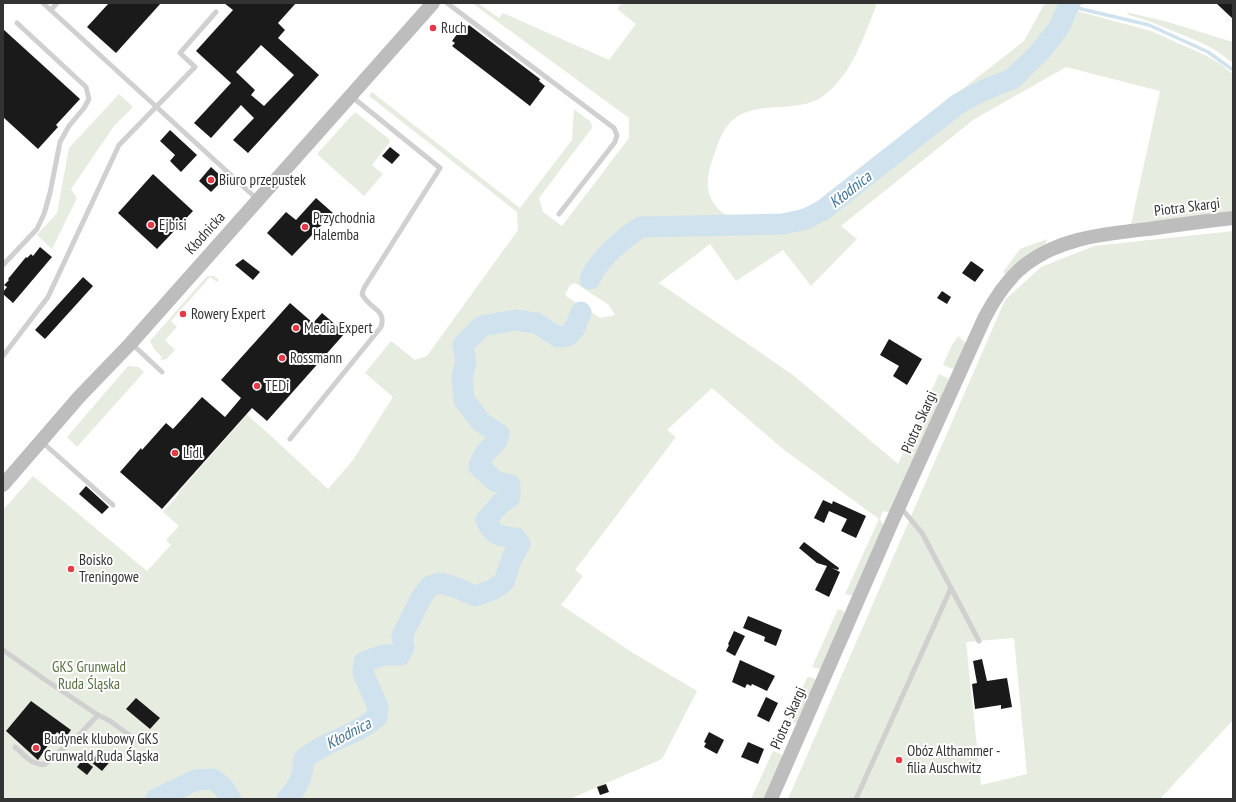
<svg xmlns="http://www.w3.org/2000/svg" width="1236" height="802" font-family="'PT Sans Narrow',sans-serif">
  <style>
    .green { fill: #e6ecdf; fill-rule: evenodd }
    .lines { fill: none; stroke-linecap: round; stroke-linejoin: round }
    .stream { stroke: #cfe2ee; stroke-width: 3.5 }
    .river { stroke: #cfe2ee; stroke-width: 21 }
    .building { fill: #1a1a1a; fill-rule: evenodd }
    .lane { stroke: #d0d0d0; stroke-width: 5 }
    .secondary { stroke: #bdbdbd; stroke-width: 14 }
    .poi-dot { fill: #e63946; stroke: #fff; stroke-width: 1.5 }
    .labels { text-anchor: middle; stroke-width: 4; stroke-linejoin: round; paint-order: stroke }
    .poi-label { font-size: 15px; fill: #333; stroke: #fff; text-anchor: start }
    .street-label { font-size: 15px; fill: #333; stroke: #fff }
    .park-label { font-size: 15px; fill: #56703f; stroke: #fff }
    .water-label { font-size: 16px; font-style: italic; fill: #3f7597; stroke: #fff }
  </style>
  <rect width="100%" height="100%" fill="#fff"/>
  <!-- green -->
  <g class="green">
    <path d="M 472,3 L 478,3 L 499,18 L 503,13 L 609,60 L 636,24 L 617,9 L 622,3 L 877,3 C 865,34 853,72 826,94 C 798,117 752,96 728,125 C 720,135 717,147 713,158 C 708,172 704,189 713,202 C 722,217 732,217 749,218 C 757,218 765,219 773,218 C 788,215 802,209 816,203 L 1024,41 L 1045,3 L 1084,3 L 1082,5 L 1067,3 L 1064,7 L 1064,11 L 1077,11 L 1151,31 L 1207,56 L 1219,63 L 1233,74 L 1233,212 L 1131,224 L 1160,91 L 1066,67 L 973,120 L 841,226 L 857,239 L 811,286 L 783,250 L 736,281 L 710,244 L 659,283 L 793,375 L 898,464 L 939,374 L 947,378 L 949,381 L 892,511 L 888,512 L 883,511 L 880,519 L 884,526 L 854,596 L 845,594 L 879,519 L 783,449 L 712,388 L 667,430 L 676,437 L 575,570 L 583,576 L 561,605 L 633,653 L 697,691 L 662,759 L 570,799 L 3,799 L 3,510 L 33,476 L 147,571 L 171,545 L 166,540 L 179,526 L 163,512 L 179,494 L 178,493 L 243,419 L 240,415 L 243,411 L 270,435 L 328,489 L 353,460 L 393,397 L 365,373 L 391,341 L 415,360 L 427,356 L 518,230 L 517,212 L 369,96 L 372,92 L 520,208 L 572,140 L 574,109 L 591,122 L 592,128 L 539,198 L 543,212 L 562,226 L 629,138 L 629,118 ZM 575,283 L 609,305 L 615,315 L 600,318 L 596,315 L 567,297 L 565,294 L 570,285 Z"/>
    <polygon points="1126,12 1168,22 1233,42 1233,63 1215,50 1200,42 1151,22 1129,15"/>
    <polygon points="119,94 133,107 114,126 71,189 77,198 52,249 37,235 57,213 69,148"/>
    <polygon points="355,112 389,139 390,142 372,165 383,174 364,196 317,154"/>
    <path d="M 1233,231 L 1233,720 L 1160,799 L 788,799 L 1005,300 L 1041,267 L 1094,246 ZM 1014,638 L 1027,774 L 981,785 L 966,642 Z"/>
    <polygon points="1047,239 1045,245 1006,274 1003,272 1020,249"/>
    <polygon points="207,276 214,276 219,280 217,282 210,277 171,321 177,327 165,340 175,350 166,359 160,360 162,357 154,349 150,341"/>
    <polygon points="958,336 966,343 956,366 953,369 943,365 952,345"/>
    <polygon points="128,366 138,367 144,372 77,447 67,437"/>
    <polygon points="838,609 845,612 822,666 820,669 812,667"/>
    <polygon points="810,677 815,679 815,684 797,722 794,724 787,721 807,678"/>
    <polygon points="773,751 781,754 783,757 764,799 751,799"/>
  </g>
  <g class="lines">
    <!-- stream -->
    <polyline class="stream" points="1069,6 1149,25 1208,52 1233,70"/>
    <!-- river -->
    <g class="river">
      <path d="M 590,279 C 599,259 622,239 641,227 L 783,224 L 806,219 L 823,210 L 958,104 L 984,90 L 1012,79 L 1040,52 L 1060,26 L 1070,3"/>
      <polyline points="156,799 196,780 213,779 223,787 231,799"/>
      <path d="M 287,799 C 300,785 302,778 304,759 C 326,740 356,736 377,717 L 378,707 L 363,673 L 364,662 L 383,655 L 400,655 L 404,647 L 402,636 L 421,598 L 430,586 L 441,583 L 457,588 L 475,596 L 492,590 L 504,582 L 512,558 L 520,544 L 516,538 C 499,536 493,536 486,520 L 501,503 L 510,497 L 510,485 L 495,481 L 479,466 L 484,454 L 497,441 L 499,434 L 481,422 L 464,400 L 462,376 L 466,362 L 463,345 L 482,326 L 516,320 L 536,323 L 558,337 L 568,336 L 575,328 L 581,312"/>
    </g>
  </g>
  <!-- building -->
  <g class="building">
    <polygon points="109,3 161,3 116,53 87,27"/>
    <path d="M 224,3 L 296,3 L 278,23 L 285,30 L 278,38 L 319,75 L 248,153 L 233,140 L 254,118 L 241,105 L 211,138 L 194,123 L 231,83 L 196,51 L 233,10 ZM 261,45 L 294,75 L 264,106 L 251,95 L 255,90 L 236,72 Z"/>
    <polygon points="1216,3 1233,3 1233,19"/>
    <polygon points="469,25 540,79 539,81 545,86 530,106 452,46 455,43 452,41 460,30 463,32"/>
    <polygon points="3,29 80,99 56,125 58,127 38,149 3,117"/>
    <polygon points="170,130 197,155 181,172 170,161 175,155 160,141"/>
    <polygon points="390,147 400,155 392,164 382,156"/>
    <polygon points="211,167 224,179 211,192 199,181"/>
    <polygon points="153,174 193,211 157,249 118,213"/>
    <polygon points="316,198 333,213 292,256 267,233 286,212 296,220"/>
    <polygon points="40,247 52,257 13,303 3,294 3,292 7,287 4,285 9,280 8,279 26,257 27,258 31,254 33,256"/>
    <polygon points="243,259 260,272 253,280 235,265"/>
    <polygon points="971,261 984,270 975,282 962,273"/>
    <polygon points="83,277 93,286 45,339 35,330"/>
    <polygon points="942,291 951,297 947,304 937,298"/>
    <polygon points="290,303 313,323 322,313 345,333 267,421 252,408 162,509 120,472 141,448 142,450 166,423 173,429 202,397 225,417 241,398 221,380"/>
    <polygon points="889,339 922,359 907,385 893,376 899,366 880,355"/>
    <polygon points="86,486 109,507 102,514 79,494"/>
    <polygon points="823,500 832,504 833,501 866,516 856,538 841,531 847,519 829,511 824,523 814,518"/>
    <polygon points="804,542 839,568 838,570 832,568 840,572 829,597 815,590 827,566 817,563 799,548"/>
    <polygon points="748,616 782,630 776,646 764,641 765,637 743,628"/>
    <polygon points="734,631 745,636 735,656 726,651 729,645 728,644"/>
    <polygon points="982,659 987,681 1007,678 1012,707 1001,709 1001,705 975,709 972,684 977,683 973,661"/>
    <polygon points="740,660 775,676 767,691 752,684 751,686 747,684 745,688 732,682"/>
    <polygon points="766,697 778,703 769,722 757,716"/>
    <polygon points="136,698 160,718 150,729 126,709"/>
    <polygon points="31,701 71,730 65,738 57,732 38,760 6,731"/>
    <polygon points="709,732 724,740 717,754 704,747 706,743 704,742"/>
    <polygon points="748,742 764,749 758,764 741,757"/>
    <polygon points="101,749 113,758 102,771 91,762"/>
    <polygon points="83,759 93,767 87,775 77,767"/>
    <polygon points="606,784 609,792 600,795 597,787"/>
  </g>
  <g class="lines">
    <!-- lane -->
    <g class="lane">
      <polyline points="43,3 257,199"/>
      <polyline points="447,3 614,128 617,135 615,142 559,214"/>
      <polyline points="51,10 57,3"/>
      <polyline points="3,265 37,229 44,214 50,193 60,142 69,126 84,108 89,99 86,87 17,23"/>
      <polyline points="132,344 162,372"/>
      <polyline points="3,356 48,297 119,145 195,67 180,53 216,12"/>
      <path d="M 290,439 L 381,327 C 387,309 369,309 362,294 L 364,288 L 440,168 L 351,96"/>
      <polyline points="42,442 113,505"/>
      <polyline points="901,508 922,533 979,641"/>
      <polyline points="3,650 44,679 98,715 110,721 140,743"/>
      <path d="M 15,747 C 24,754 33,767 45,764 L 80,734 L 98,715"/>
      <polyline points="856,799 951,588"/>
    </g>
    <!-- secondary -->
    <g class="secondary">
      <polyline points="3,485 79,397 131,343 433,3"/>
      <path d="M 771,799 L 892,522 L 984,319 C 993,301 1004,284 1019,270 C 1055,238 1103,234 1148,229 C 1176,225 1205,221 1233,218"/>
    </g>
  </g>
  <!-- markers -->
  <g class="poi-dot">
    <circle cx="433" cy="28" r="4"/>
    <circle cx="211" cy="180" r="4"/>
    <circle cx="151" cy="225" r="4"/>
    <circle cx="305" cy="227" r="4"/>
    <circle cx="183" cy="314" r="4"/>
    <circle cx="296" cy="328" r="4"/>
    <circle cx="282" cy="358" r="4"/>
    <circle cx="257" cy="386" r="4"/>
    <circle cx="175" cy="453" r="4"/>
    <circle cx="71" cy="569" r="4"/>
    <circle cx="36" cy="748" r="4"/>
    <circle cx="899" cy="760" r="4"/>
  </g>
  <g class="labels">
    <!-- poi labels -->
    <g class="poi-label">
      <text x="441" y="33">Ruch</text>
      <text x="219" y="185">Biuro przepustek</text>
      <text x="313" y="223">Przychodnia<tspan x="313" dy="17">Halemba</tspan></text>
      <text x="159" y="230">Ejbisi</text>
      <text x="191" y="319">Rowery Expert</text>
      <text x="304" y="333">Media Expert</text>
      <text x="290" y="363">Rossmann</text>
      <text x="265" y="391">TEDi</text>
      <text x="183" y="458">Lidl</text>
      <text x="79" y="565">Boisko<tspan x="79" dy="17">Treningowe</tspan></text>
      <text x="44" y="744">Budynek klubowy GKS<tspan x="44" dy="17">Grunwald Ruda Śląska</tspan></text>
      <text x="907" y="756">Obóz Althammer -<tspan x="907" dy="17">filia Auschwitz</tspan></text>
    </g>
    <!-- street labels -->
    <g class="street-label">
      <text transform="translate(1187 207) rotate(-7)" y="5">Piotra Skargi</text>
      <text transform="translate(205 233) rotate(-48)" y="5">Kłodnicka</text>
      <text transform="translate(919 422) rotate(-66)" y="5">Piotra Skargi</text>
      <text transform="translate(788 718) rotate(-66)" y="5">Piotra Skargi</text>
    </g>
    <!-- park labels -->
    <g class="park-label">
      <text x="89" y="672">GKS Grunwald<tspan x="89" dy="17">Ruda Śląska</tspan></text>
    </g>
    <!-- water labels -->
    <g class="water-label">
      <text transform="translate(850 189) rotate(-38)" y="6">Kłodnica</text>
      <text transform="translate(348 733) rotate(-28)" y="6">Kłodnica</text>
    </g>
  </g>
  <!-- border -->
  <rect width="1236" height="802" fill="none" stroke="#333333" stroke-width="8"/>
</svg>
